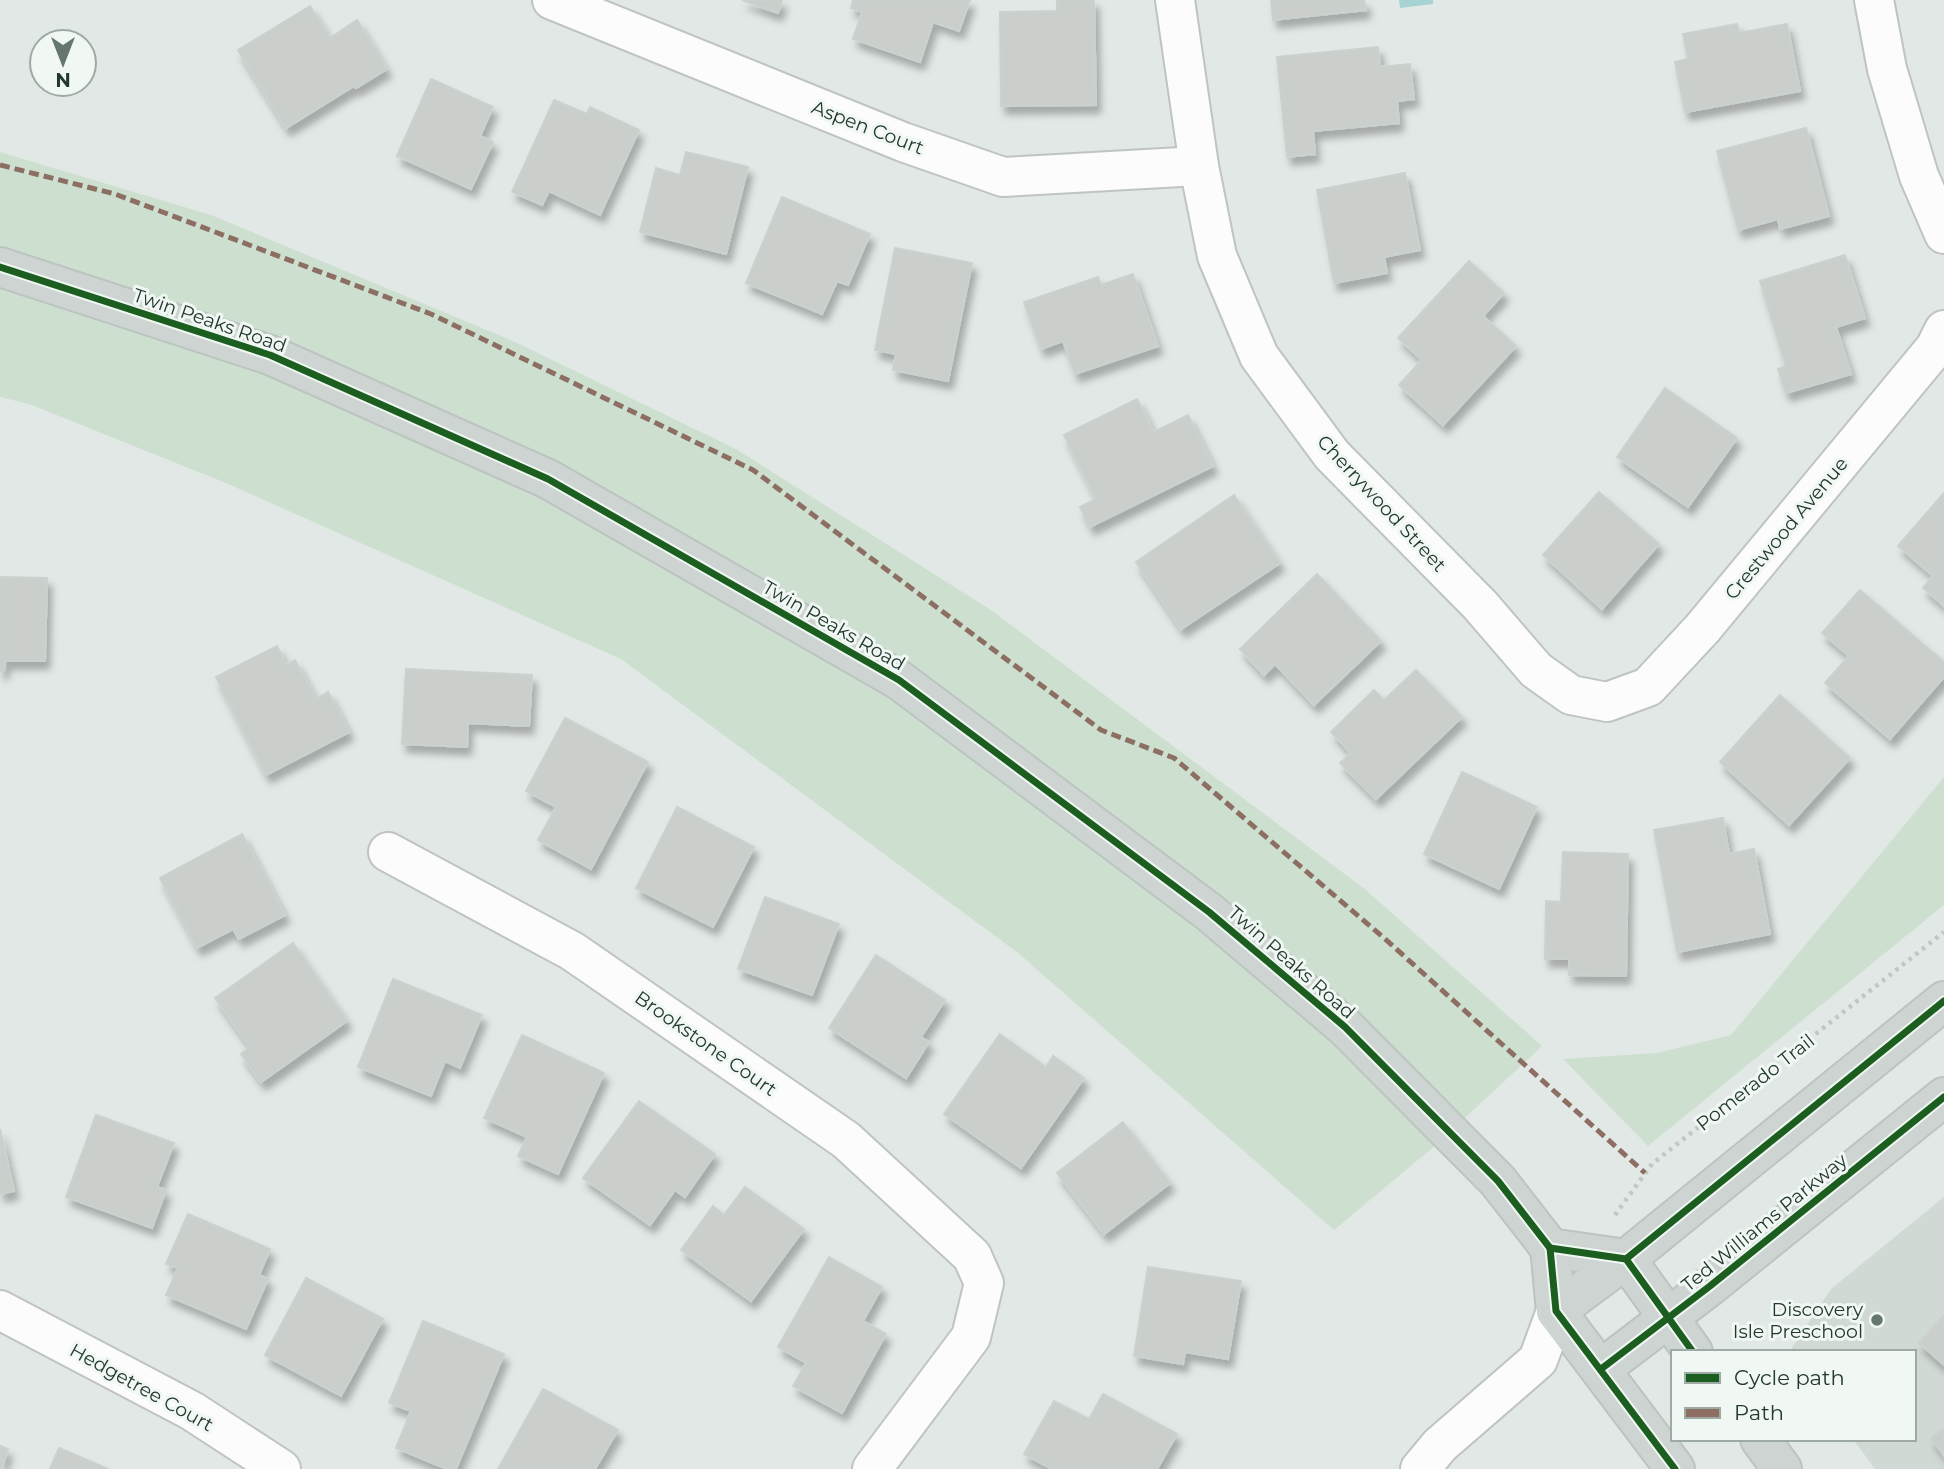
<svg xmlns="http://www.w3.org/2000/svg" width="1944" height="1469" font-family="Montserrat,sans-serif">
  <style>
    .built { fill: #d1d9d4 }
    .green { fill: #cde0d0 }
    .water { fill: #a6d4d4 }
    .building { fill: #cacfcc; stroke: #cbd1ce; stroke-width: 2; filter: url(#shadow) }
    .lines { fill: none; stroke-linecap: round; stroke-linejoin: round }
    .minor-casing { stroke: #bfc4c2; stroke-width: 42 }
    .tertiary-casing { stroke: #bfc4c2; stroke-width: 42 }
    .primary-casing { stroke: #bcc4c0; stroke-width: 42 }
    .path { stroke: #bfc8c3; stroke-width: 4.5; stroke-dasharray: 3.5 5; stroke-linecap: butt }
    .minor { stroke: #fbfcfb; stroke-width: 38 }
    .tertiary { stroke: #fbfcfb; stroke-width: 38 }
    .primary { stroke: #ced4d1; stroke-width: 38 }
    .quiet { stroke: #8d6e63; stroke-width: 5; stroke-dasharray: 10 5; stroke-linecap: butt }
    .cycleway-casing { stroke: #f1f7f3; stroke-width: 11 }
    .cycleway { stroke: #1b5e20; stroke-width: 7 }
    .poi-dot { fill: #65766f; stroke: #f1f7f3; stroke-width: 2.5 }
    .labels { text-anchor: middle; stroke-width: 6; stroke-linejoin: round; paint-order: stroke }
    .street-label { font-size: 19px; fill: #223930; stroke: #f1f7f3 }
    .poi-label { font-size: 19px; fill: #223930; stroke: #f1f7f3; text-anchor: end }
  </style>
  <defs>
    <filter id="shadow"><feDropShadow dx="4.5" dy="8" stdDeviation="3.5" flood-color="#0004"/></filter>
  </defs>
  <rect width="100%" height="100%" fill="#e2e8e5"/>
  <!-- built -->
  <polygon class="built" points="1944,1197 1944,1469 1875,1469 1853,1439 1914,1439 1914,1352 1789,1352 1831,1289"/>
  <!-- green -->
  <g class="green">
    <polygon points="0,152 211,215 513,341 736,449 991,610 1366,890 1542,1046 1437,1144 1334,1230 1018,953 621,659 226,483 29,404 0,397"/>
    <polygon points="1944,777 1944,905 1648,1146 1563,1059 1657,1053 1731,1035"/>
  </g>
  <!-- water -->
  <polygon class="water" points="1399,0 1433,0 1433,4 1400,8"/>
  <!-- building -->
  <g class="building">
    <polygon points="742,0 782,0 778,13"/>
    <polygon points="853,0 970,0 959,31 933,22 920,62 853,39 862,12 851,8"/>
    <polygon points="1057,0 1094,0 1096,105 1001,106 1000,12 1057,11"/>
    <polygon points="1271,0 1364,0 1366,10 1273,20"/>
    <polygon points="310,6 330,38 357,20 387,69 356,88 354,86 286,128 238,50"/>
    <polygon points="1737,24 1739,33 1787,24 1800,91 1685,112 1675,62 1688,59 1683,34"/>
    <polygon points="1378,47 1380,67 1410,64 1414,99 1397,101 1399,123 1313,131 1315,154 1287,157 1277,57"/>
    <polygon points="431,79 493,107 480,136 493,142 471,189 397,156"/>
    <polygon points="554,100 587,114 590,107 639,130 600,215 549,191 542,205 512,192"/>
    <polygon points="1806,128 1829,216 1780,229 1778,219 1738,230 1717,151"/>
    <polygon points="686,152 748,167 726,254 640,232 656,168 680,175"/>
    <polygon points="1405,173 1420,250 1384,257 1387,273 1334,283 1317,190"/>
    <polygon points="782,197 870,234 848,285 837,281 822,314 746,283"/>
    <polygon points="895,248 972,263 948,381 893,370 896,354 875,350"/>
    <polygon points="1845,255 1865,318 1836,327 1851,374 1786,393 1778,369 1786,366 1760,281"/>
    <polygon points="1469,261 1504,293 1483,316 1516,346 1443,425 1399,385 1422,360 1398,338"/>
    <polygon points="1133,274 1158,346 1075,374 1063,341 1041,349 1024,302 1098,277 1101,285"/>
    <polygon points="1665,388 1737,438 1688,507 1617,457"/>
    <polygon points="1137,399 1154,432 1188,415 1213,466 1090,527 1080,507 1096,499 1064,435"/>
    <polygon points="1599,492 1659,544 1602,609 1543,555"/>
    <polygon points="1944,493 1944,606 1923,588 1933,576 1898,546"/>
    <polygon points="1234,495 1280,563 1181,629 1136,562"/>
    <polygon points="1317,574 1381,641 1314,705 1275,664 1264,675 1240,649"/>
    <polygon points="0,577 47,578 45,661 5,661 4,671 0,671"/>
    <polygon points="1860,590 1944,662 1944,677 1890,739 1825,683 1849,656 1822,633"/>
    <polygon points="277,646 286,665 295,660 316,699 328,692 349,732 266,775 216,677"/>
    <polygon points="406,669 532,675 529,726 468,723 467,747 402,744"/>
    <polygon points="1416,670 1462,717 1376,799 1340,763 1351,753 1331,732 1374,690 1384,700"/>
    <polygon points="1780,695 1850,758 1789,825 1720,762"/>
    <polygon points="565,718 648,762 591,869 538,840 556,807 526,791"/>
    <polygon points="1462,772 1537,807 1499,889 1424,854"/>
    <polygon points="677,807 754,847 713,927 636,888"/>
    <polygon points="1723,818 1729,854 1754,849 1770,934 1677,952 1654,830"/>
    <polygon points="242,834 285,915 239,939 233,929 197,948 160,878"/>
    <polygon points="1563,852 1628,854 1626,976 1569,975 1569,959 1545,959 1546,901 1561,902"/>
    <polygon points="765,897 839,924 812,995 738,969"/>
    <polygon points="293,943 347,1021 261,1082 241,1054 250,1047 215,998"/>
    <polygon points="876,955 945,1000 921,1037 929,1042 906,1078 829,1028"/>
    <polygon points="393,979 482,1015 460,1068 445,1061 431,1096 358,1067"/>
    <polygon points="1000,1034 1046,1067 1053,1056 1084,1078 1021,1168 944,1114"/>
    <polygon points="522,1035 604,1073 558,1174 518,1156 527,1137 484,1118"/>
    <polygon points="639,1101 715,1154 685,1197 675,1190 650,1225 583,1178"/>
    <polygon points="96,1115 174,1143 157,1187 166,1190 152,1228 66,1197"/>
    <polygon points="1123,1122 1170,1183 1104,1234 1057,1173"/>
    <polygon points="0,1129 14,1191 0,1194"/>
    <polygon points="745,1187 804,1229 751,1301 681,1250 713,1206 724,1215"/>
    <polygon points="188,1214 270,1249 259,1275 268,1279 246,1329 166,1295 178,1268 166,1264"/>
    <polygon points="829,1257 882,1287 863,1321 886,1334 842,1413 793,1386 806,1363 778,1347"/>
    <polygon points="1148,1267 1241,1281 1228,1359 1185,1352 1183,1364 1134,1356"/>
    <polygon points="306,1278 383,1319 341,1396 265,1355"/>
    <polygon points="1944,1315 1944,1365 1919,1343"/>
    <polygon points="423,1321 504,1354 456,1469 447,1469 396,1448 411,1411 389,1403"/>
    <polygon points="543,1389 618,1430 595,1469 498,1469"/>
    <polygon points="1103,1394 1177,1434 1157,1469 1052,1469 1024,1454 1054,1401 1089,1419"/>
    <polygon points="1944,1429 1944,1456 1931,1438"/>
    <polygon points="0,1446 8,1449 1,1469 0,1469"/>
    <polygon points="59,1448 108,1469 50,1469"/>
  </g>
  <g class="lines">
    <!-- minor casing -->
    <g class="minor-casing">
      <g id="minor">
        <polyline points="552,0 903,142 1003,177 1199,166"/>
        <polyline points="1175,0 1199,166 1217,256 1259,356 1332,455 1480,605 1536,670 1571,695 1607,702 1648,687 1702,629 1935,348 1944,330"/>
        <polyline points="1874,0 1887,69 1919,176 1944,234"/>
        <polyline points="388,852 572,951 846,1140 972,1256 984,1283 971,1337 872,1469"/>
        <polyline points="0,1310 192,1411 281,1469"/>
      </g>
    </g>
    <!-- tertiary casing -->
    <g class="tertiary-casing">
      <polyline id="tertiary" points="1420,1469 1440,1445 1538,1360 1556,1311"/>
    </g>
    <!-- primary casing -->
    <g class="primary-casing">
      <g id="primary">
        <polyline points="0,267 270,355 548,479 899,680 1209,912 1345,1027 1498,1181 1550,1248 1556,1311 1675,1469"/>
        <polyline points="1550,1248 1626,1259 1693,1352"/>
        <polyline points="1556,1311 1626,1259 1944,1001"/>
        <polyline points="1601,1369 1710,1286 1944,1097"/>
        <polyline points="1760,1439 1782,1469"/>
      </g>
    </g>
    <!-- path -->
    <polyline class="path" points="1615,1215 1652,1164 1944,932"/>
    <!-- minor -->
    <use href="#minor" class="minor"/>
    <!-- tertiary -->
    <use href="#tertiary" class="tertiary"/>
    <!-- primary -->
    <use href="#primary" class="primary"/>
    <!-- quiet -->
    <polyline class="quiet" points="0,165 115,194 431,314 753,470 1101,730 1174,758 1384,938 1645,1173"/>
    <!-- cycleway casing -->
    <g class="cycleway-casing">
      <g id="cycleway">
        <polyline points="0,267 270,355 548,479 899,680 1209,912 1345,1027 1498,1181 1550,1248 1556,1311 1675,1469"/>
        <polyline points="1550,1248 1626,1259 1693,1352"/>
        <polyline points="1626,1259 1944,1001"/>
        <polyline points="1601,1369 1710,1286 1944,1097"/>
      </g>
    </g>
    <!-- cycleway -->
    <use href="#cycleway" class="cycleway"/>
  </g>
  <!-- markers -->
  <circle class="poi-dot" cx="1877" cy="1320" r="7"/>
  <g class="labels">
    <!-- street labels -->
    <g class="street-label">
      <text transform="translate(868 127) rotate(21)" y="7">Aspen Court</text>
      <text transform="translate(210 320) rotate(19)" y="7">Twin Peaks Road</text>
      <text transform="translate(1382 503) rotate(47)" y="7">Cherrywood Street</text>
      <text transform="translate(1786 528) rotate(-50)" y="7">Crestwood Avenue</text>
      <text transform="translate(834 625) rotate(30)" y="7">Twin Peaks Road</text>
      <text transform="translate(1292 962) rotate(41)" y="7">Twin Peaks Road</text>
      <text transform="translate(706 1043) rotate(35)" y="7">Brookstone Court</text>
      <text transform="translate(1755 1082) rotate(-38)" y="7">Pomerado Trail</text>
      <text transform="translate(1764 1222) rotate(-39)" y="7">Ted Williams Parkway</text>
      <text transform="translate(142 1387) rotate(29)" y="7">Hedgetree Court</text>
    </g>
    <!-- poi labels -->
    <g class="poi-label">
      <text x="1863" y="1316">Discovery<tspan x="1863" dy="22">Isle Preschool</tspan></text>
    </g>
  </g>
  <!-- legend -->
  <rect x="1671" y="1350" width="245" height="91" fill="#f1f7f3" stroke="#9eaba5" stroke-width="2"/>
  <rect x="1685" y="1373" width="35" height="10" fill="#1b5e20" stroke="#9eaba5" stroke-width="2"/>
  <text x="1734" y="1385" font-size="21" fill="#223930">Cycle path</text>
  <rect x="1685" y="1408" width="35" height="10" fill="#8d6e63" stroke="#9eaba5" stroke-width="2"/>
  <text x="1734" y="1420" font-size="21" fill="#223930">Path</text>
  <!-- north arrow -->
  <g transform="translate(63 63) rotate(180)"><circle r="33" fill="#f1f7f3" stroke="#9eaba5" stroke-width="2"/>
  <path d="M0-5L12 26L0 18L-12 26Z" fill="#65766f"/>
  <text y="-10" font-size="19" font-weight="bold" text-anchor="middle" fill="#223930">N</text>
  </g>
</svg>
